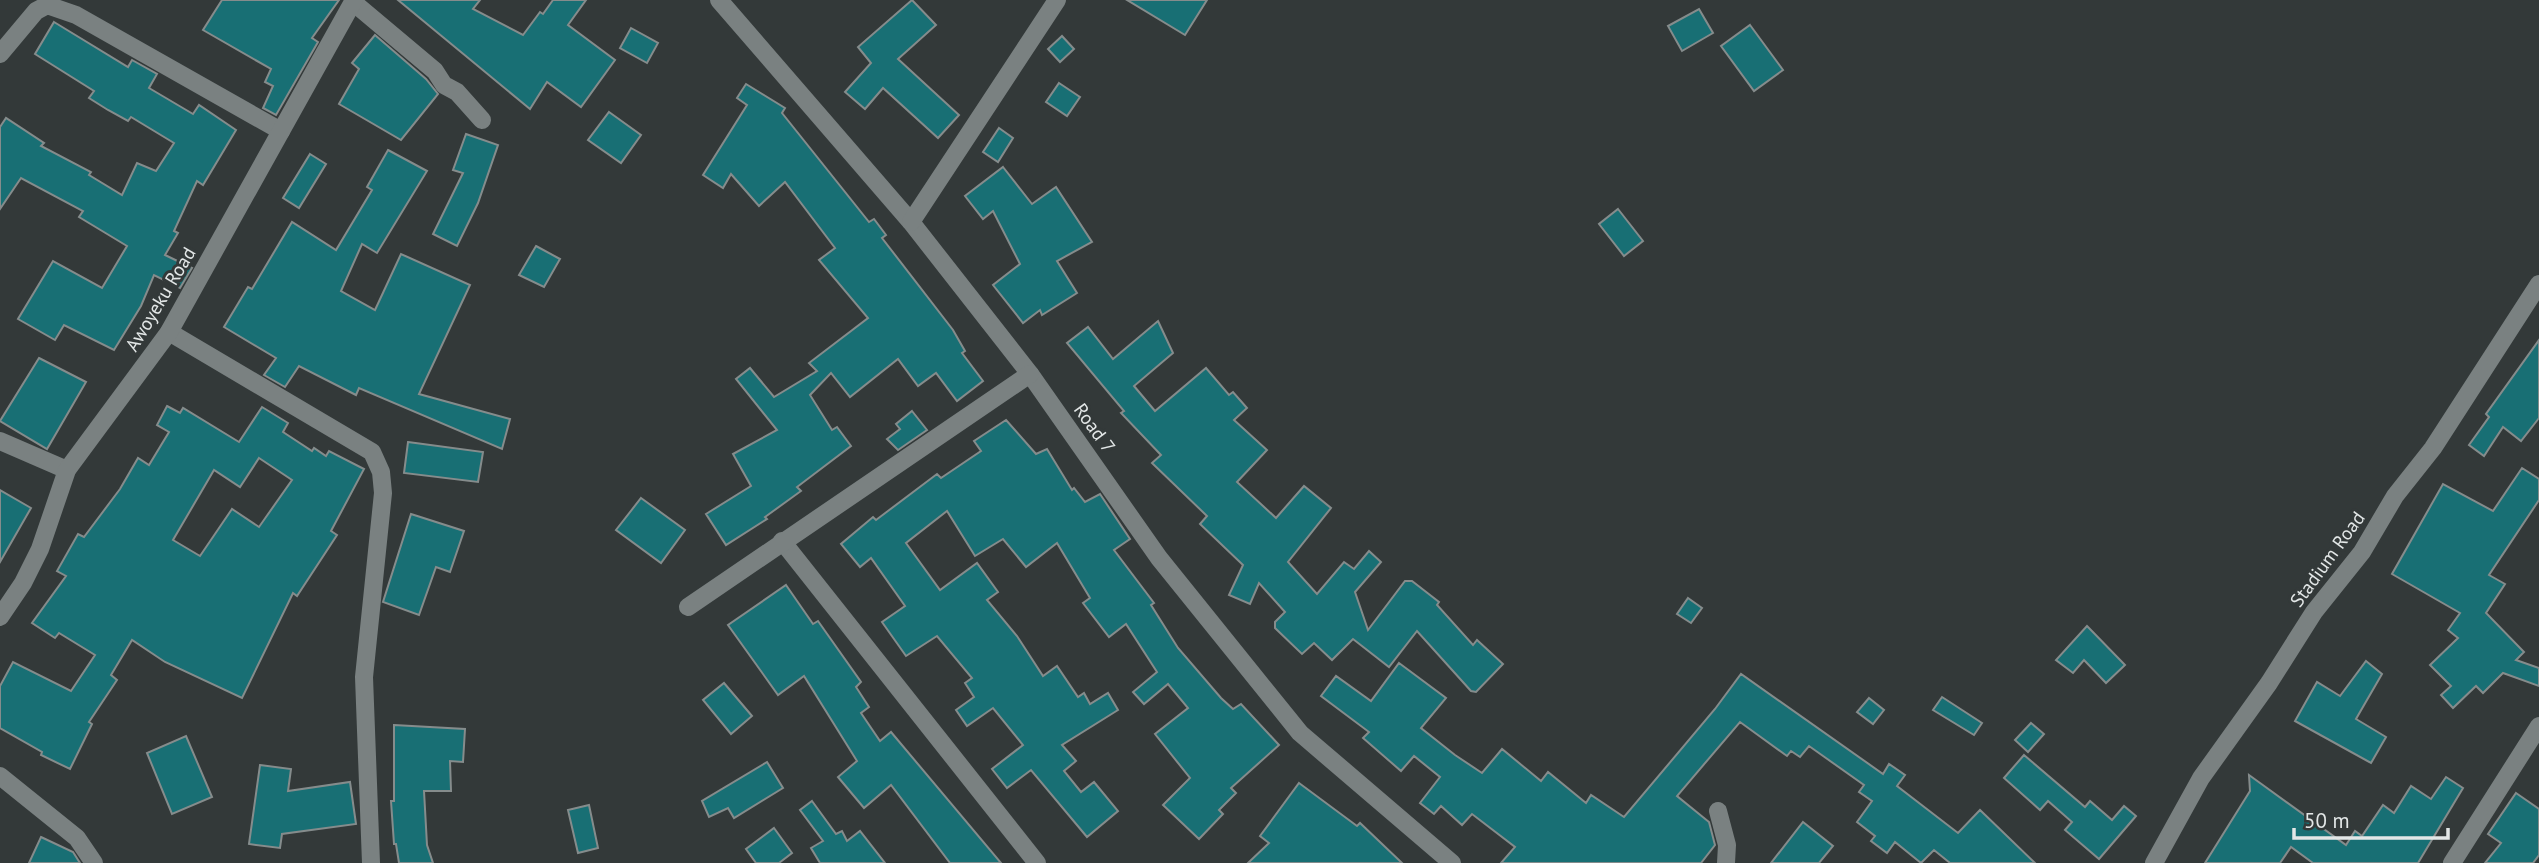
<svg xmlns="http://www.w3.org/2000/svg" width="2539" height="863" font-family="'PT Sans',sans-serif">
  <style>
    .building { fill: #186f74; stroke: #858c8c; stroke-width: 2; fill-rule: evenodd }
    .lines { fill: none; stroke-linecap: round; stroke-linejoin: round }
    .minor { stroke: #7a8181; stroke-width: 18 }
    .labels { text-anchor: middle; stroke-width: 6; stroke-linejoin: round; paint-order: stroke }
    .street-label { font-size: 19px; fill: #e3e7e7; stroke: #333939 }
  </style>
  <rect width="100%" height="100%" fill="#333939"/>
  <!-- building -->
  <g class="building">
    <polygon points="222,0 339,0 312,38 318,42 276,115 263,108 273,86 265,82 271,69 203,30"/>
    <polygon points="398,0 480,0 473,9 523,35 540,12 543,14 553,0 586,0 568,25 615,60 581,107 547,82 530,109"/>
    <polygon points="912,0 936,25 898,59 959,115 938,138 883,88 865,109 845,92 871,63 858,47"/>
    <polygon points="1127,0 1207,0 1185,35"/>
    <polygon points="1699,9 1713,33 1682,51 1668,26"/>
    <polygon points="54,22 128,67 132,60 157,74 149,88 193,114 199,105 236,130 203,185 197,181 174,231 178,233 165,255 192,268 180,288 154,275 141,306 114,350 64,325 55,340 18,319 53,261 102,288 127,246 79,217 83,211 21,178 0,209 0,127 6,118 44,143 41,146 91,172 89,175 122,195 137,163 156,171 174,143 131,117 128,121 108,110 89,98 94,91 35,54"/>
    <polygon points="1750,25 1783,70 1754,91 1721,46"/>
    <polygon points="631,28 658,43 647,63 620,48"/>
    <polygon points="375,35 426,79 438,94 401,140 339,104 359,69 352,63"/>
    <polygon points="1062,36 1074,49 1060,62 1048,49"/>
    <polygon points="1059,83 1080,97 1067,116 1046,102"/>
    <polygon points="746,84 785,108 782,113 869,222 874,219 886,235 882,238 953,330 965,351 962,353 983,381 957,401 936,373 918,386 898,359 850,397 831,373 810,395 832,430 837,427 851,446 797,487 801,491 765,517 767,519 726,545 706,514 751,486 733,454 777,430 736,379 750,368 774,397 817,371 809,363 868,318 819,260 835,248 785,182 759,206 731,174 723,188 703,175 747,105 737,98"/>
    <polygon points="609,112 641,135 621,163 588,140"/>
    <polygon points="999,128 1013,138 998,162 983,152"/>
    <polygon points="466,134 498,145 478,203 457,246 433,234 463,173 453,170"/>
    <polygon points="388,150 427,171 377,253 362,244 341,291 375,310 401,254 470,285 419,394 510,419 502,449 359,388 356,395 299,366 285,387 264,375 276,358 224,327 248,287 252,289 292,222 336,250 372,190 367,187"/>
    <polygon points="310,154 326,164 299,208 283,198"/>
    <polygon points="1003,167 1032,204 1056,187 1092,242 1057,261 1077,293 1042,315 1040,310 1023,323 993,285 1020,264 993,211 983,219 965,196"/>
    <polygon points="1618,209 1643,241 1624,256 1599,224"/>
    <polygon points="536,246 560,259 544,287 519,275"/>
    <polygon points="1158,321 1173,353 1134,386 1155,411 1206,368 1229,395 1233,392 1247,408 1234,420 1267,450 1237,482 1276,518 1304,486 1331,508 1288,562 1317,594 1344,562 1354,569 1369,551 1381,562 1355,592 1368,630 1405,581 1412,581 1439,602 1437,605 1473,645 1477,640 1503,664 1476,692 1471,691 1417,631 1389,667 1353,639 1332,660 1314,643 1302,654 1275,628 1275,622 1285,612 1259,583 1250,604 1229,595 1243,565 1200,524 1207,516 1152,463 1161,455 1121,413 1124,411 1067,343 1088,327 1113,359"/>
    <polygon points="2539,340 2539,418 2521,441 2503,427 2484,456 2469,445 2489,417 2486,414"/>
    <polygon points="39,358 86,382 47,449 0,421"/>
    <path d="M 167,406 L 180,413 L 183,408 L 239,442 L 262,407 L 288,423 L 283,432 L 312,451 L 314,448 L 326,456 L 329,451 L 364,469 L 331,531 L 337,535 L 297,596 L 293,593 L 242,698 L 165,662 L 132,640 L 111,675 L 117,680 L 89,722 L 92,724 L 70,769 L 41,755 L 42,752 L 0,728 L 0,686 L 13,662 L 71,691 L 95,655 L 59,633 L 55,638 L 32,623 L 66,576 L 57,571 L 78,534 L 84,537 L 120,489 L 138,458 L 149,465 L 169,432 L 157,425 ZM 259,458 L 292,480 L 259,527 L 232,509 L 200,556 L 173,540 L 214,470 L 240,487 Z"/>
    <polygon points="912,411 927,430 898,450 887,439 900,429 896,424"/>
    <polygon points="1006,420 1036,454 1047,449 1072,490 1074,488 1085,502 1100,494 1130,539 1114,550 1154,603 1151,605 1178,648 1221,698 1233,709 1241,704 1279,745 1231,788 1236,793 1219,810 1223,814 1199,839 1163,805 1190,778 1155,734 1188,708 1168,684 1144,704 1133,692 1157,672 1126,624 1109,637 1083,603 1090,598 1057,543 1026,567 1003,539 975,556 947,511 906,543 940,590 977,563 998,592 987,600 1017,636 1043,676 1057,666 1078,697 1084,693 1090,704 1108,693 1118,710 1062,745 1076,761 1064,771 1081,792 1094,782 1118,811 1087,837 1031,770 1007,788 992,769 1023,745 993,708 967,726 956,710 974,697 965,683 972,678 937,636 906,656 882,622 905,606 871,558 860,567 841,544 873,517 876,520 937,474 941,478 981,451 974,441"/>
    <polygon points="408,442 483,452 478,482 404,473"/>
    <polygon points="2522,468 2539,479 2539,500 2489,575 2505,584 2486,613 2524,652 2516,660 2539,668 2539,686 2503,673 2483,693 2476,686 2453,708 2441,695 2451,686 2430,665 2458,638 2448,630 2460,613 2392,574 2443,484 2493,511"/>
    <polygon points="0,490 31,508 0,562"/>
    <polygon points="641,498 685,530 661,563 616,530"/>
    <polygon points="411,514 464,531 450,572 436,567 419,615 383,602"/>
    <polygon points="786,585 813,624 818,621 861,682 856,687 869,707 861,713 880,741 891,732 1001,863 950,863 891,785 864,808 838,777 857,761 804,676 778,695 728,625"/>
    <polygon points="1688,598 1702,608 1691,623 1677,614"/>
    <polygon points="2087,626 2125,665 2106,683 2084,660 2073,673 2056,660"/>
    <polygon points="2366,661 2382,674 2356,719 2386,737 2371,763 2295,721 2317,682 2340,696"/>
    <polygon points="1399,663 1446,698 1421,728 1455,755 1482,773 1502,749 1541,781 1548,772 1586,803 1591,795 1624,817 1715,709 1741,674 1883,774 1889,764 1905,775 1897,786 1958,833 1980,810 2035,863 1950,863 1934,850 1921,863 1895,842 1887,853 1871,841 1875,836 1857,822 1872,801 1859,792 1864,785 1809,746 1800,757 1791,751 1787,756 1740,722 1677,796 1709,822 1715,845 1701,863 1501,863 1515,847 1472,814 1462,825 1441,806 1434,814 1420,803 1440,777 1414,756 1401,771 1363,738 1369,732 1321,696 1336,676 1371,701"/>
    <polygon points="724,683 752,716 731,734 703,700"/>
    <polygon points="1942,697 1982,723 1974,735 1933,710"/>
    <polygon points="1869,698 1884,710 1873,724 1857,712"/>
    <polygon points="2031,723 2044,734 2028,752 2015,740"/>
    <polygon points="394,725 465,729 463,762 450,761 451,791 424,791 427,845 433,863 399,863 396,844 394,844 391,801 394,801"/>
    <polygon points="186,736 212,797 172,814 147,753"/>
    <polygon points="2024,755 2085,807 2090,801 2112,820 2124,806 2136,816 2099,859 2065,830 2072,822 2048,801 2040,810 2004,778"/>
    <polygon points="767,762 783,788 734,818 728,808 709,817 702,801"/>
    <polygon points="260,765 291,769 288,791 350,782 356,824 282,834 280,848 249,844"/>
    <polygon points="2249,775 2346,845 2355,831 2362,836 2383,805 2394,813 2411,786 2431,799 2446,777 2463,788 2418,863 2313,863 2291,847 2280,863 2205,863 2250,791"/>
    <polygon points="1299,783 1357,826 1360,823 1402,863 1248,863 1269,843 1260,836"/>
    <polygon points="2516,793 2539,809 2539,855 2533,863 2485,863 2501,843 2488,834"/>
    <polygon points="812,801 836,834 842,831 847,841 860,831 885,863 820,863 811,848 823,841 800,810"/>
    <polygon points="589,805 598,848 578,853 568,810"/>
    <polygon points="1803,822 1833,846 1819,863 1771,863"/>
    <polygon points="774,828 792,853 779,863 756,863 746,849"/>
    <polygon points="41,837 73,852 80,863 29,863"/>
  </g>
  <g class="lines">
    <!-- minor -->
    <g class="minor">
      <polyline points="719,0 911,222 1030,374 1159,558 1300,733 1452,863"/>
      <polyline points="353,2 435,71 444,85 457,92 482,120"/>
      <polyline points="0,54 36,11 47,5 76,15 281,131"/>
      <polyline points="911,222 1057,0"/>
      <polyline points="169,332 372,452 381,472 383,493 364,677 371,863"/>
      <polyline points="0,441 67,470"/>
      <polyline points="782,541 1037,863"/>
      <polyline points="688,607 1030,374"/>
      <polyline points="0,617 23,583 40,549 67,470 169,332 354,0"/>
      <polyline points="0,776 77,838 94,863"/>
      <polyline points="1718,811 1727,845 1726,863"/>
      <polyline points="2154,863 2201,778 2269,683 2314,612 2362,552 2395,496 2433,448 2539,284"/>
      <polyline points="2452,863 2539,726"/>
    </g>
  </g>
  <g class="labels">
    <!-- street labels -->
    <g class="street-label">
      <text transform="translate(160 299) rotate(-59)" y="7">Awoyeku Road</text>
      <text transform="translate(1095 428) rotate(54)" y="7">Road 7</text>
      <text transform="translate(2327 559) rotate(-54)" y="7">Stadium Road</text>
    </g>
  </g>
  <!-- scale -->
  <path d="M2294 828v10h154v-10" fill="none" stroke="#e3e7e7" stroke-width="3.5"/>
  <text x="2304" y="828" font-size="21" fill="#e3e7e7" stroke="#333939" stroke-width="5" paint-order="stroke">50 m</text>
</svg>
